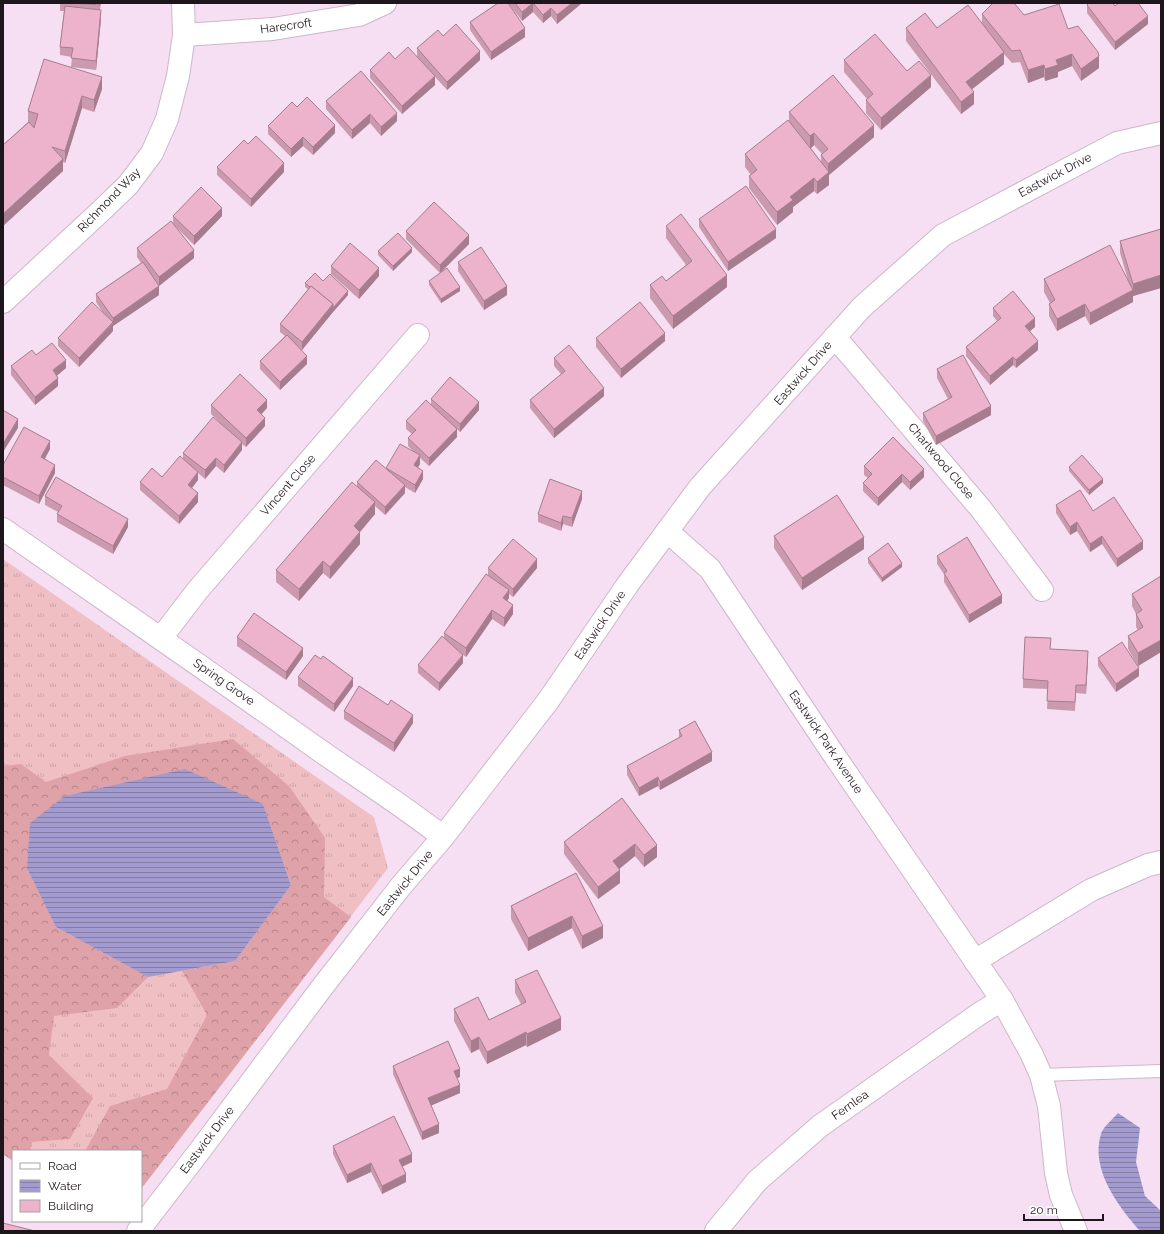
<svg xmlns="http://www.w3.org/2000/svg" width="1164" height="1234" font-family="Raleway,sans-serif">
  <style>
    .grass { fill: url(#grass-tufts) }
    .forest { fill: url(#forest-crowns) }
    .water { fill: url(#water-rules) }
    .lines { fill: none; stroke-linecap: round; stroke-linejoin: round }
    .lane-casing { stroke: #cdb7ca; stroke-width: 14 }
    .street-casing { stroke: #cdb7ca; stroke-width: 24 }
    .lane { stroke: #fff; stroke-width: 12 }
    .street { stroke: #fff; stroke-width: 22 }
    .wall { fill: #cc9aaf; fill-rule: evenodd }
    .shaded-wall { fill: #a67d8f }
    .building { fill: #edb3cc; stroke: #a67d8f }
    .labels { text-anchor: middle; stroke-width: 3; stroke-linejoin: round; paint-order: stroke }
    .street-label { font-size: 12px; fill: #1e161d; stroke: #fff }
  </style>
  <defs>
    <pattern id="grass-tufts" width="24" height="20" patternUnits="userSpaceOnUse"><rect width="24" height="20" fill="#f0bfc4"/><path d="M3 7l-1-3M5 7V3M7 7l1-3M15 17l-1-3M17 17v-4M19 17l1-3" fill="none" stroke="#cda3a8"/></pattern>
    <pattern id="forest-crowns" width="20" height="18" patternUnits="userSpaceOnUse"><rect width="20" height="18" fill="#e0a2a9"/><path d="M2 6a3 3 0 1 1 6 0M12 15a3 3 0 1 1 6 0" fill="none" stroke="#b58389"/></pattern>
    <pattern id="water-rules" width="6" height="5" patternUnits="userSpaceOnUse"><rect width="6" height="5" fill="#a39bce"/><path d="M0 2.5h6" fill="none" stroke="#847da7"/></pattern>
  </defs>
  <rect width="100%" height="100%" fill="#f6dff2"/>
  <!-- grass -->
  <polygon class="grass" points="3,559 374,817 388,868 141,1189 141,1151 13,1151 13,1161 3,1154"/>
  <!-- forest -->
  <polygon class="forest" points="233,739 289,786 325,838 324,897 351,917 141,1189 141,1151 85,1151 110,1106 167,1089 207,1015 182,971 235,961 291,884 263,804 56,927 148,977 117,1008 54,1016 49,1055 93,1098 70,1139 32,1142 30,1151 13,1151 13,1161 3,1154 3,766 21,764 46,782 125,756"/>
  <!-- water -->
  <g class="water">
    <polygon points="185,769 263,804 291,885 235,961 148,977 56,927 27,868 30,823 65,796"/>
    <path d="M 1118,1113 L 1140,1128 L 1136,1162 L 1145,1196 L 1161,1211 L 1161,1231 L 1140,1231 C 1118,1206 1090,1169 1101,1134 C 1103,1127 1113,1119 1118,1113 Z"/>
  </g>
  <g class="lines">
    <!-- lane casing -->
    <g class="lane-casing">
      <polyline id="lane" points="1041,1075 1161,1071"/>
    </g>
    <!-- street casing -->
    <g class="street-casing">
      <g id="street">
        <polyline points="184,35 273,29 359,15 385,3"/>
        <polyline points="3,302 102,210 128,185 152,153 167,119 178,76 184,35 183,3"/>
        <polyline points="835,337 981,509 1042,590"/>
        <path d="M 3,529 C 106,601 210,672 312,745 C 356,776 401,804 443,837"/>
        <polyline points="667,531 710,569 834,755 1002,1000 1031,1053 1041,1075 1049,1106 1056,1173 1061,1195 1076,1231"/>
        <polyline points="161,638 197,591 418,335"/>
        <polyline points="975,961 1091,890 1148,865 1161,862"/>
        <polyline points="138,1231 198,1153 320,990 401,886 443,837 548,701 628,584 700,487 862,307 943,235 1117,143 1161,133"/>
        <polyline points="716,1231 757,1181 820,1126 979,1014 1002,1000"/>
      </g>
    </g>
    <!-- lane -->
    <use href="#lane" class="lane"/>
    <!-- street -->
    <use href="#street" class="street"/>
  </g>
  <!-- wall -->
  <g class="wall">
    <polygon points="60,3 101,3 100,10 101,19 96,70 71,67 72,57 60,55 60,47 64,11 60,11"/>
    <polygon points="498,3 582,3 557,24 551,16 543,23 533,12 522,21 508,3 525,37 491,60 470,30 470,22"/>
    <polygon points="1087,5 1148,24 1115,50 1087,13"/>
    <polygon points="982,14 1024,15 1068,29 1099,68 1081,81 1072,66 1058,72 1058,77 1045,81 1044,77 1028,83 1020,62 1012,63 1004,54 1004,64 972,89 974,104 961,114 906,41 906,28 937,28 982,23"/>
    <polygon points="443,36 480,60 447,90 417,57 417,48"/>
    <polygon points="844,60 907,71 931,87 881,130 866,113 866,100 867,99 844,72"/>
    <polygon points="370,70 435,85 402,114 370,78"/>
    <polygon points="102,89 94,112 82,108 65,163 63,162 63,171 3,226 3,145 28,122 28,111"/>
    <polygon points="326,101 397,121 381,136 370,123 352,139 326,109"/>
    <polygon points="297,107 335,133 313,155 303,146 291,157 268,134 268,126"/>
    <path d="M 789,112 L 874,137 L 829,175 L 829,185 L 817,194 L 814,191 L 793,207 L 793,212 L 777,225 L 749,188 L 749,176 L 751,175 L 745,167 L 745,154 L 789,121 ZM 814,145 L 822,154 L 821,155 L 821,162 L 811,148 Z"/>
    <polygon points="248,144 284,172 251,207 217,175 217,167"/>
    <polygon points="173,216 222,216 194,245 173,224"/>
    <polygon points="699,219 776,238 728,271 699,227"/>
    <polygon points="666,226 727,287 673,329 650,298 650,285 666,281 686,265 666,238"/>
    <polygon points="1161,229 1161,288 1133,296 1133,302 1090,325 1085,316 1057,331 1049,316 1049,304 1050,303 1044,292 1044,279 1128,280 1120,253 1120,241"/>
    <polygon points="406,231 469,244 440,273 460,291 441,303 429,285 429,281 440,273 406,239"/>
    <polygon points="137,248 194,258 159,286 156,281 159,295 113,326 113,331 79,367 58,346 58,338 102,311 96,302 96,294 141,263 137,257"/>
    <polygon points="378,251 412,252 393,271 378,255"/>
    <polygon points="458,262 507,295 484,310 458,271"/>
    <polygon points="331,266 379,276 359,299 331,274"/>
    <polygon points="323,281 348,295 333,312 302,350 307,364 280,390 260,369 260,361 285,336 280,332 280,324 308,289 305,287 305,283"/>
    <polygon points="993,308 1035,327 1030,331 1038,350 1016,368 1013,365 990,385 966,356 966,347 997,321 993,316"/>
    <polygon points="596,338 665,341 621,378 596,347"/>
    <polygon points="36,355 66,368 56,376 58,386 35,405 11,375 11,366"/>
    <polygon points="554,358 604,396 554,438 530,408 530,400 561,374 554,366"/>
    <polygon points="937,369 991,415 936,445 923,421 923,413 948,399 937,378"/>
    <polygon points="431,399 479,410 460,432 457,429 457,437 429,466 420,458 420,464 418,467 423,479 415,493 405,487 405,493 385,515 375,506 375,514 360,532 360,544 330,579 323,573 299,601 276,582 276,570 357,486 357,482 386,469 386,468 413,451 408,446 408,438 412,434 406,429 406,421 431,404"/>
    <polygon points="211,405 267,408 262,414 265,426 246,447 242,444 242,450 224,473 216,466 205,479 198,473 198,480 192,488 198,502 179,524 140,490 140,482 162,477 183,459 183,453 229,431 211,414"/>
    <polygon points="50,449 45,459 55,473 39,504 3,485 3,465"/>
    <polygon points="864,466 924,477 910,490 902,482 878,506 863,491 863,483 868,478 864,475"/>
    <polygon points="1069,467 1103,483 1089,495 1069,471"/>
    <polygon points="45,496 128,527 113,554 57,522 57,514 58,512 45,505"/>
    <polygon points="582,499 572,527 563,524 561,531 538,522 538,514"/>
    <polygon points="1056,505 1093,511 1143,549 1117,567 1102,544 1090,552 1077,531 1070,535 1056,513"/>
    <polygon points="774,536 864,549 802,590 774,548"/>
    <polygon points="937,556 1002,603 969,623 944,582 944,574 937,564"/>
    <polygon points="868,558 902,567 882,582 868,563"/>
    <polygon points="488,568 537,568 513,597 509,594 509,598 507,601 513,614 504,627 492,619 466,657 463,655 463,663 439,691 418,673 418,665 444,639 444,633 488,575"/>
    <polygon points="1161,576 1161,652 1138,666 1128,649 1128,636 1138,630 1136,627 1136,614 1132,606 1132,594"/>
    <polygon points="237,637 303,656 286,680 237,646"/>
    <polygon points="1051,649 1088,659 1086,694 1076,693 1075,711 1047,709 1048,689 1023,688 1023,679"/>
    <polygon points="1098,658 1139,676 1116,692 1098,666"/>
    <polygon points="298,677 353,686 334,712 298,686"/>
    <polygon points="388,705 413,723 394,752 344,719 344,711"/>
    <polygon points="679,730 712,761 660,790 658,786 639,796 627,775 627,766 679,738"/>
    <polygon points="622,798 657,857 644,867 635,856 619,869 620,883 598,899 564,854 564,842"/>
    <polygon points="576,873 603,938 582,949 572,928 528,951 511,919 511,906"/>
    <polygon points="515,980 561,1030 527,1047 526,1045 487,1064 479,1049 471,1053 454,1021 454,1009 489,1020 521,1004 515,993"/>
    <polygon points="393,1066 460,1077 457,1078 460,1093 431,1105 439,1133 422,1140 393,1074"/>
    <polygon points="333,1146 412,1162 402,1167 406,1182 382,1194 371,1172 347,1183 333,1154"/>
  </g>
  <!-- shaded-wall -->
  <g class="shaded-wall">
    <polygon points="533,3 533,12 522,21 522,12"/>
    <polygon points="572,3 582,3 557,24 557,15"/>
    <polygon points="551,8 551,16 543,23 543,15"/>
    <polygon points="101,10 101,19 96,70 96,61"/>
    <polygon points="1148,16 1148,24 1115,50 1115,42"/>
    <polygon points="525,28 525,37 491,60 491,52"/>
    <polygon points="480,51 480,60 447,90 447,82"/>
    <polygon points="1004,52 1004,64 966,94 966,82"/>
    <polygon points="1072,54 1072,66 1058,72 1058,77 1045,81 1045,69 1056,60"/>
    <polygon points="1099,56 1099,68 1081,81 1081,69"/>
    <polygon points="1044,65 1044,77 1028,83 1028,70"/>
    <polygon points="931,75 931,87 881,130 881,118"/>
    <polygon points="435,76 435,85 402,114 402,106"/>
    <polygon points="102,77 102,89 94,112 94,100"/>
    <polygon points="974,92 974,104 961,114 961,102"/>
    <polygon points="82,96 82,108 65,163 65,151"/>
    <polygon points="397,113 397,121 381,136 381,127"/>
    <polygon points="370,114 370,123 352,139 352,130"/>
    <polygon points="335,125 335,133 313,155 313,147"/>
    <polygon points="874,125 874,137 829,175 829,185 817,194 817,182 828,173 828,164"/>
    <polygon points="814,133 814,145 810,149 810,136"/>
    <polygon points="303,137 303,146 291,157 291,149"/>
    <polygon points="63,159 63,171 3,226 3,214"/>
    <polygon points="284,163 284,172 251,207 251,199"/>
    <polygon points="814,178 814,191 793,207 793,212 777,225 777,212 790,197"/>
    <polygon points="222,208 222,216 194,245 194,236"/>
    <polygon points="776,229 776,238 728,271 728,262"/>
    <polygon points="469,235 469,244 440,273 440,265"/>
    <polygon points="412,248 412,252 393,271 393,266"/>
    <polygon points="194,250 194,258 159,286 159,277"/>
    <polygon points="379,268 379,276 359,299 359,290"/>
    <polygon points="727,275 727,287 673,329 673,316"/>
    <polygon points="1161,275 1161,288 1133,296 1133,302 1090,325 1090,313 1133,290 1133,284"/>
    <polygon points="159,286 159,295 113,326 113,331 79,367 79,358 113,323 113,318"/>
    <polygon points="507,286 507,295 484,310 484,301"/>
    <polygon points="460,287 460,291 441,303 441,299"/>
    <polygon points="348,291 348,295 333,312 302,350 302,342 333,304"/>
    <polygon points="1085,304 1085,316 1057,331 1057,319"/>
    <polygon points="1035,318 1035,327 1025,335 1025,326"/>
    <polygon points="665,333 665,341 621,378 621,369"/>
    <polygon points="1038,341 1038,350 1016,368 1016,360"/>
    <polygon points="307,356 307,364 280,390 280,382"/>
    <polygon points="1013,357 1013,365 990,385 990,376"/>
    <polygon points="66,360 66,368 53,379 53,370"/>
    <polygon points="58,378 58,386 35,405 35,397"/>
    <polygon points="604,388 604,396 554,438 554,429"/>
    <polygon points="267,400 267,408 257,418 257,410"/>
    <polygon points="479,402 479,410 460,432 460,424"/>
    <polygon points="991,406 991,415 936,445 936,436"/>
    <polygon points="265,418 265,426 246,447 246,438"/>
    <polygon points="18,419 18,428 3,452 3,444"/>
    <polygon points="457,429 457,437 429,466 429,458"/>
    <polygon points="50,441 50,449 41,465 41,457"/>
    <polygon points="242,442 242,450 224,473 224,465"/>
    <polygon points="420,455 420,464 414,474 414,465"/>
    <polygon points="216,458 216,466 205,479 205,470"/>
    <polygon points="55,465 55,473 39,504 39,496"/>
    <polygon points="924,469 924,477 910,490 910,482"/>
    <polygon points="423,471 423,479 415,493 415,485"/>
    <polygon points="198,472 198,480 188,493 188,485"/>
    <polygon points="902,474 902,482 878,506 878,498"/>
    <polygon points="1103,479 1103,483 1089,495 1089,490"/>
    <polygon points="405,485 405,493 385,515 385,507"/>
    <polygon points="582,491 582,499 572,527 572,518"/>
    <polygon points="198,493 198,502 179,524 179,516"/>
    <polygon points="375,502 375,514 354,539 354,526"/>
    <polygon points="563,516 563,524 561,531 561,523"/>
    <polygon points="128,519 128,527 113,554 113,546"/>
    <polygon points="1077,522 1077,531 1070,535 1070,527"/>
    <polygon points="360,532 360,544 330,579 330,567"/>
    <polygon points="1102,536 1102,544 1090,552 1090,544"/>
    <polygon points="864,537 864,549 802,590 802,578"/>
    <polygon points="1143,541 1143,549 1117,567 1117,559"/>
    <polygon points="537,559 537,568 513,597 513,589"/>
    <polygon points="323,561 323,573 299,601 299,589"/>
    <polygon points="902,563 902,567 882,582 882,578"/>
    <polygon points="509,590 509,598 503,607 503,598"/>
    <polygon points="1002,595 1002,603 969,623 969,615"/>
    <polygon points="513,605 513,614 504,627 504,618"/>
    <polygon points="492,610 492,619 466,657 466,648"/>
    <polygon points="1161,640 1161,652 1138,666 1138,653"/>
    <polygon points="303,648 303,656 286,680 286,672"/>
    <polygon points="1088,651 1088,659 1086,694 1086,685"/>
    <polygon points="463,655 463,663 439,691 439,683"/>
    <polygon points="1139,668 1139,676 1116,692 1116,684"/>
    <polygon points="353,678 353,686 334,712 334,704"/>
    <polygon points="413,715 413,723 394,752 394,743"/>
    <polygon points="712,752 712,761 660,790 660,782"/>
    <polygon points="658,777 658,786 639,796 639,788"/>
    <polygon points="635,844 635,856 613,874 613,861"/>
    <polygon points="657,845 657,857 644,867 644,855"/>
    <polygon points="620,870 620,883 598,899 598,887"/>
    <polygon points="572,916 572,928 528,951 528,938"/>
    <polygon points="603,926 603,938 582,949 582,936"/>
    <polygon points="561,1018 561,1030 527,1047 527,1034"/>
    <polygon points="526,1032 526,1045 487,1064 487,1052"/>
    <polygon points="479,1037 479,1049 471,1053 471,1041"/>
    <polygon points="460,1069 460,1077 454,1080 454,1071"/>
    <polygon points="460,1085 460,1093 428,1107 428,1098"/>
    <polygon points="439,1124 439,1133 422,1140 422,1132"/>
    <polygon points="412,1154 412,1162 399,1168 399,1160"/>
    <polygon points="371,1163 371,1172 347,1183 347,1175"/>
    <polygon points="406,1174 406,1182 382,1194 382,1186"/>
  </g>
  <!-- building -->
  <g class="building">
    <polygon points="72,3 100,3 100,5"/>
    <polygon points="498,3 508,3 525,28 491,52 470,22"/>
    <polygon points="515,3 572,3 557,15 551,8 543,15 533,3 522,12"/>
    <polygon points="993,3 1014,3 1024,15 1059,4 1068,29 1078,26 1098,52 1099,56 1081,69 1072,54 1056,60 1058,65 1045,69 1044,65 1028,70 1020,50 1012,51 982,14"/>
    <polygon points="1089,3 1113,3 1115,6 1119,3 1138,3 1148,16 1115,42 1087,5"/>
    <polygon points="968,5 1004,52 966,82 974,92 961,102 906,28 925,13 937,28"/>
    <polygon points="65,6 101,10 96,61 71,58 73,48 60,47"/>
    <polygon points="456,24 480,51 447,82 417,48 438,30 443,36"/>
    <polygon points="875,34 907,71 919,61 931,75 881,118 866,100 873,94 844,60"/>
    <polygon points="408,47 435,76 402,106 370,70 389,52 395,59"/>
    <polygon points="44,59 102,77 94,100 82,96 65,151 52,147 63,159 3,214 3,145 29,122 34,128 38,114 28,111"/>
    <polygon points="361,71 397,113 381,127 370,114 352,130 326,101"/>
    <polygon points="833,75 874,125 828,164 821,155 828,149 814,133 810,136 789,112"/>
    <polygon points="307,97 335,125 313,147 303,137 291,149 268,126 292,102 297,107"/>
    <polygon points="788,120 829,172 817,182 814,178 790,197 793,200 777,212 749,176 757,170 745,154"/>
    <polygon points="256,136 284,163 251,199 217,167 244,140 248,144"/>
    <polygon points="746,186 776,229 728,262 699,219"/>
    <polygon points="201,187 222,208 194,236 173,216"/>
    <polygon points="434,202 469,235 440,265 406,231"/>
    <polygon points="681,214 727,275 673,316 650,285 662,276 666,281 692,261 666,226"/>
    <polygon points="171,221 194,250 159,277 137,248"/>
    <polygon points="1161,229 1161,275 1133,284 1120,241"/>
    <polygon points="398,233 412,248 393,266 378,251"/>
    <polygon points="350,243 379,268 359,290 331,266"/>
    <polygon points="1110,245 1133,290 1090,313 1085,304 1057,319 1049,304 1055,300 1044,279"/>
    <polygon points="481,247 507,286 484,301 458,262"/>
    <polygon points="143,262 159,286 113,318 96,294"/>
    <polygon points="447,268 460,287 441,299 429,281"/>
    <polygon points="315,273 323,281 330,274 348,291 333,308 333,304 311,286 310,287 305,283"/>
    <polygon points="311,286 333,304 302,342 280,324"/>
    <polygon points="1013,291 1035,318 1025,326 1038,341 1016,360 1013,357 990,376 966,347 1001,318 993,308"/>
    <polygon points="92,302 113,322 79,358 58,338"/>
    <polygon points="640,302 665,333 621,369 596,338"/>
    <polygon points="287,335 307,356 280,382 260,361"/>
    <polygon points="52,343 66,360 53,370 58,378 35,397 11,366 32,350 36,355"/>
    <polygon points="569,345 604,388 554,429 530,400 565,371 554,358"/>
    <polygon points="963,355 991,406 936,436 923,413 952,397 937,369"/>
    <polygon points="240,374 267,400 257,410 265,418 246,438 211,405"/>
    <polygon points="450,377 479,402 460,424 431,399"/>
    <polygon points="426,400 457,429 429,458 408,438 416,430 406,421"/>
    <polygon points="3,410 18,419 3,444"/>
    <polygon points="213,417 242,442 224,465 216,458 205,470 183,453"/>
    <polygon points="24,427 50,441 41,457 55,465 39,496 3,477 3,465"/>
    <polygon points="893,437 924,469 910,482 902,474 878,498 863,483 872,474 864,466"/>
    <polygon points="400,444 420,455 414,465 423,471 415,485 386,468"/>
    <polygon points="1082,455 1103,479 1089,490 1069,467"/>
    <polygon points="180,456 198,472 188,485 198,493 179,516 140,482 152,468 162,477"/>
    <polygon points="376,460 405,485 385,507 357,482"/>
    <polygon points="56,477 128,519 113,546 57,514 62,506 45,496"/>
    <polygon points="550,479 582,491 572,518 563,516 561,523 538,514"/>
    <polygon points="352,482 375,502 354,526 360,532 330,567 323,561 299,589 276,570"/>
    <polygon points="1080,490 1093,511 1114,497 1143,541 1117,559 1102,536 1090,544 1077,522 1070,527 1056,505"/>
    <polygon points="837,495 864,537 802,578 774,536"/>
    <polygon points="967,537 1002,595 969,615 944,573 947,571 937,556"/>
    <polygon points="513,539 537,559 513,589 488,568"/>
    <polygon points="888,543 902,563 882,578 868,558"/>
    <polygon points="486,574 509,590 503,598 513,605 504,618 492,610 466,648 444,633"/>
    <polygon points="1161,576 1161,640 1138,653 1128,636 1143,627 1136,614 1142,610 1132,594"/>
    <polygon points="254,613 303,648 286,672 237,637"/>
    <polygon points="442,636 463,655 439,683 418,665"/>
    <polygon points="1025,637 1051,638 1050,649 1088,651 1086,685 1076,685 1075,702 1047,701 1048,681 1023,679"/>
    <polygon points="1122,642 1139,668 1116,684 1098,658"/>
    <polygon points="315,655 321,659 323,656 353,678 334,704 298,677"/>
    <polygon points="359,686 388,705 391,700 413,715 394,743 344,711"/>
    <polygon points="695,721 712,752 660,782 658,777 639,788 627,766 682,736 679,730"/>
    <polygon points="622,798 657,845 644,855 635,844 613,861 620,870 598,887 564,842"/>
    <polygon points="576,873 603,926 582,936 572,916 528,938 511,906"/>
    <polygon points="537,970 561,1018 527,1034 526,1032 487,1052 479,1037 471,1041 454,1009 478,997 489,1020 526,1002 515,980"/>
    <polygon points="448,1041 460,1069 454,1071 460,1085 428,1098 439,1124 422,1132 393,1066"/>
    <polygon points="394,1116 412,1154 399,1160 406,1174 382,1186 371,1163 347,1175 333,1146"/>
    <polygon points="3,1223 35,1231 3,1231"/>
  </g>
  <g class="labels">
    <!-- street labels -->
    <g class="street-label">
      <text transform="translate(286 26) rotate(-8)" y="4">Harecroft</text>
      <text transform="translate(1055 175) rotate(-28)" y="4">Eastwick Drive</text>
      <text transform="translate(109 200) rotate(-46)" y="4">Richmond Way</text>
      <text transform="translate(803 373) rotate(-49)" y="4">Eastwick Drive</text>
      <text transform="translate(941 461) rotate(50)" y="4">Charlwood Close</text>
      <text transform="translate(288 485) rotate(-49)" y="4">Vincent Close</text>
      <text transform="translate(600 625) rotate(-56)" y="4">Eastwick Drive</text>
      <text transform="translate(224 682) rotate(35)" y="4">Spring Grove</text>
      <text transform="translate(826 742) rotate(56)" y="4">Eastwick Park Avenue</text>
      <text transform="translate(405 883) rotate(-51)" y="4">Eastwick Drive</text>
      <text transform="translate(850 1105) rotate(-35)" y="4">Fernlea</text>
      <text transform="translate(207 1140) rotate(-53)" y="4">Eastwick Drive</text>
    </g>
  </g>
  <!-- border -->
  <rect width="1164" height="1234" fill="none" stroke="#1e161d" stroke-width="8"/>
  <!-- legend -->
  <rect x="12" y="1150" width="130" height="72" fill="#ffffff" stroke="#a5a2a5"/>
  <rect x="20" y="1163" width="20" height="6" fill="#ffffff" stroke="#a5a2a5"/>
  <text x="48" y="1170" font-size="12" fill="#1e161d">Road</text>
  <rect x="20" y="1180" width="20" height="12" fill="url(#water-rules)" stroke="#a5a2a5"/>
  <text x="48" y="1190" font-size="12" fill="#1e161d">Water</text>
  <rect x="20" y="1200" width="20" height="12" fill="#edb3cc" stroke="#a5a2a5"/>
  <text x="48" y="1210" font-size="12" fill="#1e161d">Building</text>
  <!-- scale -->
  <path d="M1024 1214v6h79v-6" fill="none" stroke="#1e161d" stroke-width="2"/>
  <text x="1030" y="1214" font-size="12" fill="#1e161d" stroke="#ffffff" stroke-width="3" paint-order="stroke">20 m</text>
</svg>
